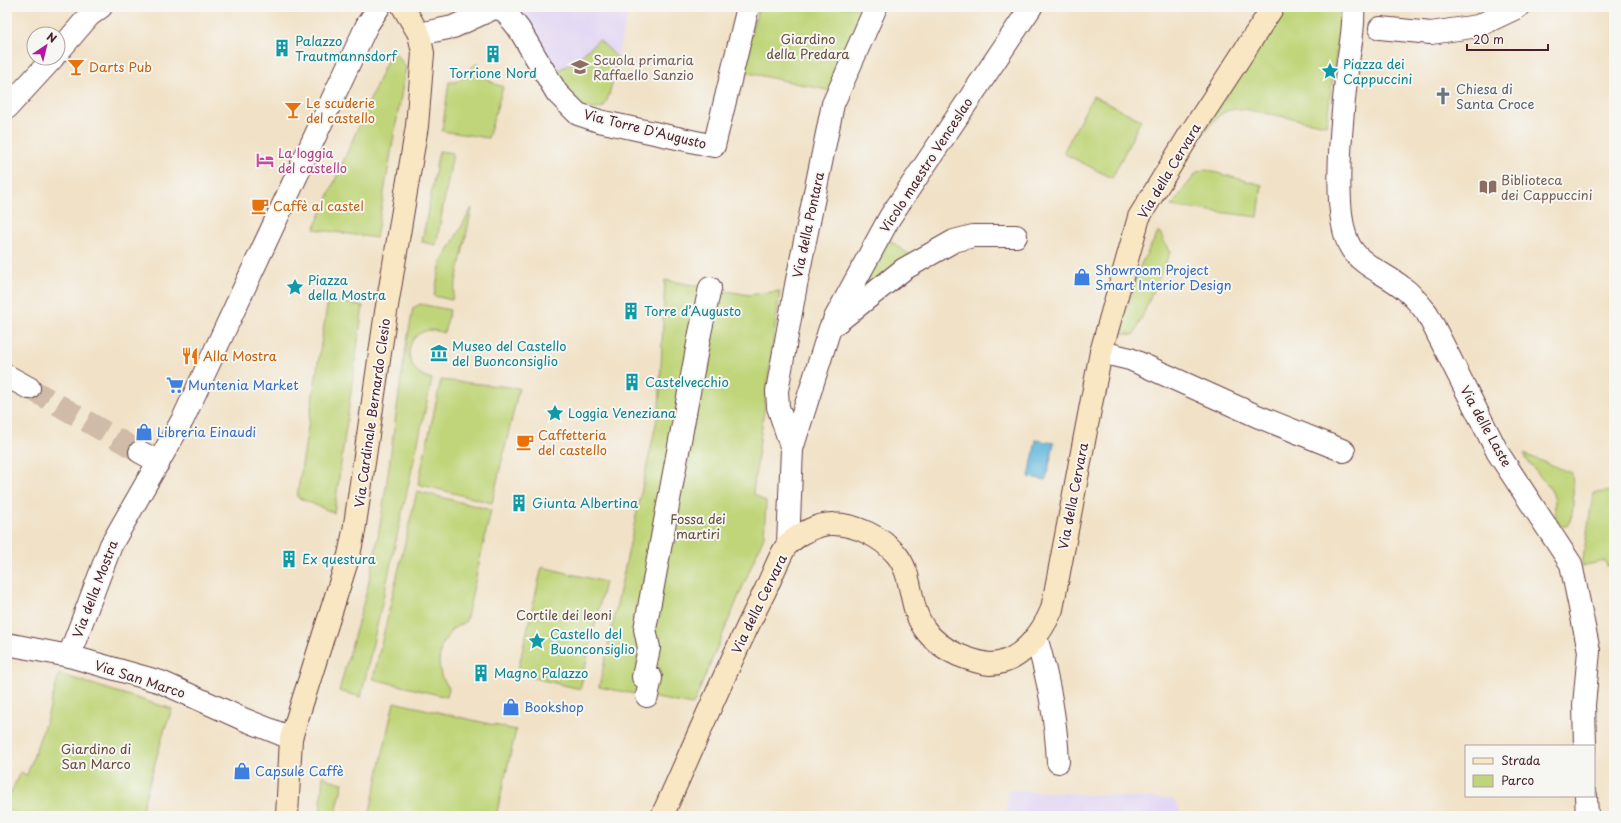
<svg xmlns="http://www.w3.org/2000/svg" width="1621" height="823" font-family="'Playpen Sans',sans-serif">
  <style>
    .built { fill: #e1d4f4 }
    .green { fill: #c0d579; stroke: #857a52 }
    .water { fill: #5eb8db; stroke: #546c83 }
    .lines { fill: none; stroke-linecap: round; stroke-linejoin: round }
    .street-tunnel { stroke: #d0bba8; stroke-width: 22; stroke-dasharray: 22 11; stroke-linecap: butt }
    .street-casing { stroke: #633c42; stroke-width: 24 }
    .secondary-casing { stroke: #633c42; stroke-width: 24 }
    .street { stroke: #fff; stroke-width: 22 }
    .secondary { stroke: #f9e7c3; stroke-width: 22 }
    .labels { text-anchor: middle; stroke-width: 4; stroke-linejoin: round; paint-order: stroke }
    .park-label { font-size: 13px; fill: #684c3e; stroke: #f6f6f2 }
    .culture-label { font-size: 13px; fill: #0d838f; stroke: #f6f6f2; text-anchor: start }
    .education-label { font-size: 13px; fill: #785e54; stroke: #f6f6f2; text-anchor: start }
    .food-label { font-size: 13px; fill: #c56008; stroke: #f6f6f2; text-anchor: start }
    .worship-label { font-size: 13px; fill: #5b616d; stroke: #f6f6f2; text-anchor: start }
    .street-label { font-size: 13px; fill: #4a1f2b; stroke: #f6f6f2 }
    .hotel-label { font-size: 13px; fill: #b23c85; stroke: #f6f6f2; text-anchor: start }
    .shop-label { font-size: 13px; fill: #366cbe; stroke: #f6f6f2; text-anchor: start }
  </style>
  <rect width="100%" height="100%" fill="#f6f6f2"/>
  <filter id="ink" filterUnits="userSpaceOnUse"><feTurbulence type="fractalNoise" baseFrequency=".025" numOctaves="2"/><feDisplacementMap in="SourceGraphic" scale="8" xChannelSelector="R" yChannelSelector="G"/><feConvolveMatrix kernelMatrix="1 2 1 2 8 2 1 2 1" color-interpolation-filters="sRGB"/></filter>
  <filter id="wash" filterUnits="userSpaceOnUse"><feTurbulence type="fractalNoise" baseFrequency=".012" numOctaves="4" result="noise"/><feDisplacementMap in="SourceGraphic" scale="16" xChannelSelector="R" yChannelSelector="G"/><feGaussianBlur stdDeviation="0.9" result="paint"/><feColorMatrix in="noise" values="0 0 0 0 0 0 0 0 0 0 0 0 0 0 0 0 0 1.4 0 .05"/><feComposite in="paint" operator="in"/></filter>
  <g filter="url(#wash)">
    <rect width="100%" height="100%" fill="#f1e2c7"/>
    <!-- built -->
    <g class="built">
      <polygon points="515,7 629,7 609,95 604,107 572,100"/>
      <polygon points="1008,790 1173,799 1183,816 1006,816"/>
    </g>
    <!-- green -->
    <g class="green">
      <polygon points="759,7 870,7 832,91 739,71"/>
      <path d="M 1281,7 L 1339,7 L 1341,20 L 1326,125 L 1244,109 C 1221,108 1218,117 1203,133 Z"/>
      <path d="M 599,40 L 618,58 L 609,95 L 604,107 C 581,116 564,90 549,75 L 574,62 Z"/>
      <polygon points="392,49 406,67 376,238 314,229"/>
      <path d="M 477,63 C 481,76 490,83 503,87 L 488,138 L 442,131 L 449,82 L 456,82 Z"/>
      <polygon points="1093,96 1141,120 1112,178 1063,153"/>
      <polygon points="439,151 453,153 436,245 422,242"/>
      <polygon points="1206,170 1262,185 1258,217 1171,206 1197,172"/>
      <polygon points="472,208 452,300 434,296 441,263"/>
      <polygon points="1159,231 1170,253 1134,335 1118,333 1141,264"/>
      <polygon points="885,237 910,255 859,298"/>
      <polygon points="665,280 749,295 780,291 753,493 766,502 764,536 693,705 599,687 659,410"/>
      <polygon points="328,300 363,306 334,513 297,497"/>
      <path d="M 420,304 L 450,310 L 444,333 C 438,331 431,329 425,331 C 402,338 404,373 432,379 L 361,697 L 339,691 C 348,656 359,621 368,586 C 389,495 395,400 413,308 Z"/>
      <polygon points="441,380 519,388 492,503 418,484"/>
      <path d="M 1524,454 L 1572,473 C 1573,486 1576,515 1567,526 L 1562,526 C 1551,516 1557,509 1554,497 C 1551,484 1529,468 1524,454 Z"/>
      <polygon points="417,491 491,510 466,621 451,630 441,647 439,662 441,676 449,688 447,697 373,679"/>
      <polygon points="1614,491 1614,580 1611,566 1607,566 1605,561 1582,566 1593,493"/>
      <polygon points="542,567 605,582 580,689 517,674"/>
      <polygon points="59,674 172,709 165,728 140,816 7,816 7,791 11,793 20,772 27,775 47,718"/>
      <polygon points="394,702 516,730 496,816 369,816"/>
      <polygon points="323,775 330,780 343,783 335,816 320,816"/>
    </g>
    <!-- water -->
    <polygon class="water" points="1036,440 1054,443 1046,480 1029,477"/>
  </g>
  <g filter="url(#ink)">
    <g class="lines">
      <!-- street-tunnel -->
      <polyline class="street-tunnel" points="29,388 140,452"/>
      <!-- street casing -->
      <g class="street-casing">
        <g id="street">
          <path d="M 1353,7 C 1355,29 1349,49 1347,70 C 1343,110 1330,216 1351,248 C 1362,266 1386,274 1402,287 C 1412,294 1419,303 1427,313 L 1498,453 L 1571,564 L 1589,651 L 1584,705 L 1585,746"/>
          <polyline points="1380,28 1431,33 1478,26 1518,7"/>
          <polyline points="419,34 453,27 494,8 504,10 519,29 557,93 578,114 599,121 714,146 748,7"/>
          <polyline points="58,52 89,16 101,7"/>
          <polyline points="7,108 53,58"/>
          <polyline points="834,320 890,217 1031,7"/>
          <polyline points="1101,352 1130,359 1257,416 1344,451"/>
          <polyline points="7,376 29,388"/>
          <polyline points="792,449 778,407 777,391 796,285 833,104 876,7"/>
          <polyline points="140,452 159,462"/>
          <polyline points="788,544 792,449 830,328 904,269 954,241 973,236 1016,236"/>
          <path d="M 1036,637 C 1048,677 1056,720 1058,762"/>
          <polyline points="7,644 69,656 161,682 243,719 291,738"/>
          <polyline points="69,656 111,545 183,419 367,25 379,7"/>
          <polyline points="647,696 651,678 643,677 649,648 645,629 700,333 710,288"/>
          <polyline points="1586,796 1587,816"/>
        </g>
      </g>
      <!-- secondary casing -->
      <g class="secondary-casing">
        <g id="secondary">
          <polyline points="287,816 291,738 349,555 354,531 386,312 417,126 423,53 419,34 403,7"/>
          <path d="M 662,816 C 696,741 728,664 765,591 C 770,581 782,549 789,543 C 801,533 819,523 834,524 C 857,525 881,537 896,554 C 914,575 908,606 924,628 C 932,640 945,649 958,655 C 968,659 979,663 990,664 C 1020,664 1042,633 1052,609 L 1101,352 L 1139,217 L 1188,137 L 1273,7"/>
        </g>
      </g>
      <!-- street -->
      <use href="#street" class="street"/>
      <!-- secondary -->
      <use href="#secondary" class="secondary"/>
    </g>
  </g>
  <!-- icons -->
  <defs>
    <g id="building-bare" transform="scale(1.38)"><path d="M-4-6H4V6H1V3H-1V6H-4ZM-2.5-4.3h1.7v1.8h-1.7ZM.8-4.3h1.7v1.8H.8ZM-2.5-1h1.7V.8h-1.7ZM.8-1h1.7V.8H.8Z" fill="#0f9aa8" stroke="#f6f6f2" stroke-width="2.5" paint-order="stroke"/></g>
    <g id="bar-bare" transform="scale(1.38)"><path d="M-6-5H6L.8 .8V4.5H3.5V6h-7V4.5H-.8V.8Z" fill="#e8710a" stroke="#f6f6f2" stroke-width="2.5" paint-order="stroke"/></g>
    <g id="school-bare" transform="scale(1.38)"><path d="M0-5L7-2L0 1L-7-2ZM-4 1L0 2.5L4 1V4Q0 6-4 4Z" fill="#8d6e63" stroke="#f6f6f2" stroke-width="2.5" paint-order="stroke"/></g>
    <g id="sight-bare" transform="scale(1.38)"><path d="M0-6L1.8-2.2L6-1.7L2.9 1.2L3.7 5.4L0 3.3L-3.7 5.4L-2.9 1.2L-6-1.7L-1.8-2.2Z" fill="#0f9aa8" stroke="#f6f6f2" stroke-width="2.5" paint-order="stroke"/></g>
    <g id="church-bare" transform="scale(1.38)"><path d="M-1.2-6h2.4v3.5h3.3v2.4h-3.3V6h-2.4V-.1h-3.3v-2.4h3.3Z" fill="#6b7280" stroke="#f6f6f2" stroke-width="2.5" paint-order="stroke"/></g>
    <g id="hotel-bare" transform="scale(1.38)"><path d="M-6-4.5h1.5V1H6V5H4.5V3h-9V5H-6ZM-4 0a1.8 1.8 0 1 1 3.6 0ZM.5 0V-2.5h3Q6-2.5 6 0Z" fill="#d1479c" stroke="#f6f6f2" stroke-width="2.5" paint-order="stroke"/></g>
    <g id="library-bare" transform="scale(1.38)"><path d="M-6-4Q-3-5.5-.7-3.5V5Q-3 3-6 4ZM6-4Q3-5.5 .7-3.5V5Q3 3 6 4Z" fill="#8d6e63" stroke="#f6f6f2" stroke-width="2.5" paint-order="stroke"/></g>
    <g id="cafe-bare" transform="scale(1.38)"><path d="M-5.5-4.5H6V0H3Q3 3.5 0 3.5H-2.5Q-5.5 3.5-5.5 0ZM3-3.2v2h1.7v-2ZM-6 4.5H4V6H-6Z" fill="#e8710a" stroke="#f6f6f2" stroke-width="2.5" paint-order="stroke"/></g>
    <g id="shop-bare" transform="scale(1.38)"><path d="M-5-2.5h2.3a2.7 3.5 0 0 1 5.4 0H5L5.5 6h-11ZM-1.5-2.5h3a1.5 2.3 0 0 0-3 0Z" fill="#3f7fe0" stroke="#f6f6f2" stroke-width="2.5" paint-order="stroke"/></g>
    <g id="museum-bare" transform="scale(1.38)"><path d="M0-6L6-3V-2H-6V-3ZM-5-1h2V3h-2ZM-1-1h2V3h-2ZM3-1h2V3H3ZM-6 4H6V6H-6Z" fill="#0f9aa8" stroke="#f6f6f2" stroke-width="2.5" paint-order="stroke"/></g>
    <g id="restaurant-bare" transform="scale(1.38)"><path d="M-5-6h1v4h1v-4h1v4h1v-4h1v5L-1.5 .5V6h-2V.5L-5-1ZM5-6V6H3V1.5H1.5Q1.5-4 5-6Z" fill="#e8710a" stroke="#f6f6f2" stroke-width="2.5" paint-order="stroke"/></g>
    <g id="supermarket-bare" transform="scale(1.38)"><path d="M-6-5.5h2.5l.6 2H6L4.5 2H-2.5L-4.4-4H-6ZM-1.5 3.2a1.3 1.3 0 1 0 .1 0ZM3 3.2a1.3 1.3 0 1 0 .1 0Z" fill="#3f7fe0" stroke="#f6f6f2" stroke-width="2.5" paint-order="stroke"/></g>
  </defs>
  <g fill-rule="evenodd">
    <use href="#building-bare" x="282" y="48"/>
    <use href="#building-bare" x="493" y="54"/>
    <use href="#bar-bare" x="76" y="67"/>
    <use href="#school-bare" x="580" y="67"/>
    <use href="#sight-bare" x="1330" y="71"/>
    <use href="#church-bare" x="1443" y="96"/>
    <use href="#bar-bare" x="293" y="110"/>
    <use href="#hotel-bare" x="265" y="160"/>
    <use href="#library-bare" x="1488" y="187"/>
    <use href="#cafe-bare" x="260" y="206"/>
    <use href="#shop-bare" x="1082" y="277"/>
    <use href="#sight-bare" x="295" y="287"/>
    <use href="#building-bare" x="631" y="311"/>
    <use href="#museum-bare" x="439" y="353"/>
    <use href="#restaurant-bare" x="190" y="356"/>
    <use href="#building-bare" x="632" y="382"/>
    <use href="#supermarket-bare" x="175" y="385"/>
    <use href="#sight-bare" x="555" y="413"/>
    <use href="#shop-bare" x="144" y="432"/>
    <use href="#cafe-bare" x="525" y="442"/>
    <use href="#building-bare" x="519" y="503"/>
    <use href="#building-bare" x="289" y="559"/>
    <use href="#sight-bare" x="537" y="641"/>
    <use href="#building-bare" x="481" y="673"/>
    <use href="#shop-bare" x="511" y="707"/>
    <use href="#shop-bare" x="242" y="771"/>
  </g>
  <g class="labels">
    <!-- park labels -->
    <g class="park-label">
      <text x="808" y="44">Giardino<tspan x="808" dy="15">della Predara</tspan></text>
      <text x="698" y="524">Fossa dei<tspan x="698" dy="15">martiri</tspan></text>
      <text x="564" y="620">Cortile dei leoni</text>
      <text x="96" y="754">Giardino di<tspan x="96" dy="15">San Marco</tspan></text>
    </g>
    <!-- culture labels -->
    <g class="culture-label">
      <text x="295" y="46">Palazzo<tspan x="295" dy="15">Trautmannsdorf</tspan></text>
      <text x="1343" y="69">Piazza dei<tspan x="1343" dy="15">Cappuccini</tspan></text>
      <text x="493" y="78" text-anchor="middle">Torrione Nord</text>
      <text x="308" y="285">Piazza<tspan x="308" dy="15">della Mostra</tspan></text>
      <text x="644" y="316">Torre d’Augusto</text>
      <text x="452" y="351">Museo del Castello<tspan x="452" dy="15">del Buonconsiglio</tspan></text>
      <text x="645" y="387">Castelvecchio</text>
      <text x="568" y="418">Loggia Veneziana</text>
      <text x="532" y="508">Giunta Albertina</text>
      <text x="302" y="564">Ex questura</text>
      <text x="550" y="639">Castello del<tspan x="550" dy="15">Buonconsiglio</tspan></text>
      <text x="494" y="678">Magno Palazzo</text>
    </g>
    <!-- education labels -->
    <g class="education-label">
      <text x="593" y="65">Scuola primaria<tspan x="593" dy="15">Raffaello Sanzio</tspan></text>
      <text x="1501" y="185">Biblioteca<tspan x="1501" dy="15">dei Cappuccini</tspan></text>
    </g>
    <!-- food labels -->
    <g class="food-label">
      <text x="89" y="72">Darts Pub</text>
      <text x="306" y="108">Le scuderie<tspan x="306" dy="15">del castello</tspan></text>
      <text x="273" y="211">Caffè al castel</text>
      <text x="203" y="361">Alla Mostra</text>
      <text x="538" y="440">Caffetteria<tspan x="538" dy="15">del castello</tspan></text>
    </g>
    <!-- worship labels -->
    <g class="worship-label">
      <text x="1456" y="94">Chiesa di<tspan x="1456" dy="15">Santa Croce</tspan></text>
    </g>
    <!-- street labels -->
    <g class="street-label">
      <text transform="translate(645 129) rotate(14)" y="5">Via Torre D'Augusto</text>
      <text transform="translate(926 165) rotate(-57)" y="5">Vicolo maestro Venceslao</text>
      <text transform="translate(1169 171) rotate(-59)" y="5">Via della Cervara</text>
      <text transform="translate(808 225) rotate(-78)" y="5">Via della Pontara</text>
      <text transform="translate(372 413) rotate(-82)" y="5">Via Cardinale Bernardo Clesio</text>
      <text transform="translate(1486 426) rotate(61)" y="5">Via delle Laste</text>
      <text transform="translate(1073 496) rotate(-79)" y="5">Via della Cervara</text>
      <text transform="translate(95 589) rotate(-69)" y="5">Via della Mostra</text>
      <text transform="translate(759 604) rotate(-64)" y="5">Via della Cervara</text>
      <text transform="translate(140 679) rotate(18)" y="5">Via San Marco</text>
    </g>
    <!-- hotel labels -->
    <g class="hotel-label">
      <text x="278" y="158">La loggia<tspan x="278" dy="15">del castello</tspan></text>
    </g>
    <!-- shop labels -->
    <g class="shop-label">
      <text x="1095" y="275">Showroom Project<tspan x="1095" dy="15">Smart Interior Design</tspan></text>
      <text x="188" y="390">Muntenia Market</text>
      <text x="157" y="437">Libreria Einaudi</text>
      <text x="524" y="712">Bookshop</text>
      <text x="255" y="776">Capsule Caffè</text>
    </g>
  </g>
  <!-- margin -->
  <rect width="1621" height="823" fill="none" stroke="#f6f6f2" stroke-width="24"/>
  <!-- legend -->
  <rect x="1465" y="745" width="130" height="52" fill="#f6f6f2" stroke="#b1a0a2"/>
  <rect x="1473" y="758" width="20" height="6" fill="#f9e7c3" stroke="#b1a0a2"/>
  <text x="1501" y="765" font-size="12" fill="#4a1f2b">Strada</text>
  <rect x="1473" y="775" width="20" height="12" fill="#c0d579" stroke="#b1a0a2"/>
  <text x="1501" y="785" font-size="12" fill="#4a1f2b">Parco</text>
  <!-- north arrow -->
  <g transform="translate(46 46) rotate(35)"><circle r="19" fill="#f6f6f2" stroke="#b1a0a2"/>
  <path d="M0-3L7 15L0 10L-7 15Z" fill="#b5179e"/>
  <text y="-6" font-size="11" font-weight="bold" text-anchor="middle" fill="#4a1f2b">N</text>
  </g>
  <!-- scale -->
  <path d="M1467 44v6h81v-6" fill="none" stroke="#4a1f2b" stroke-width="2"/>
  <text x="1473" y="44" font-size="12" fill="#4a1f2b" stroke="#f6f6f2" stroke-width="3" paint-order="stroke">20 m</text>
</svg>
